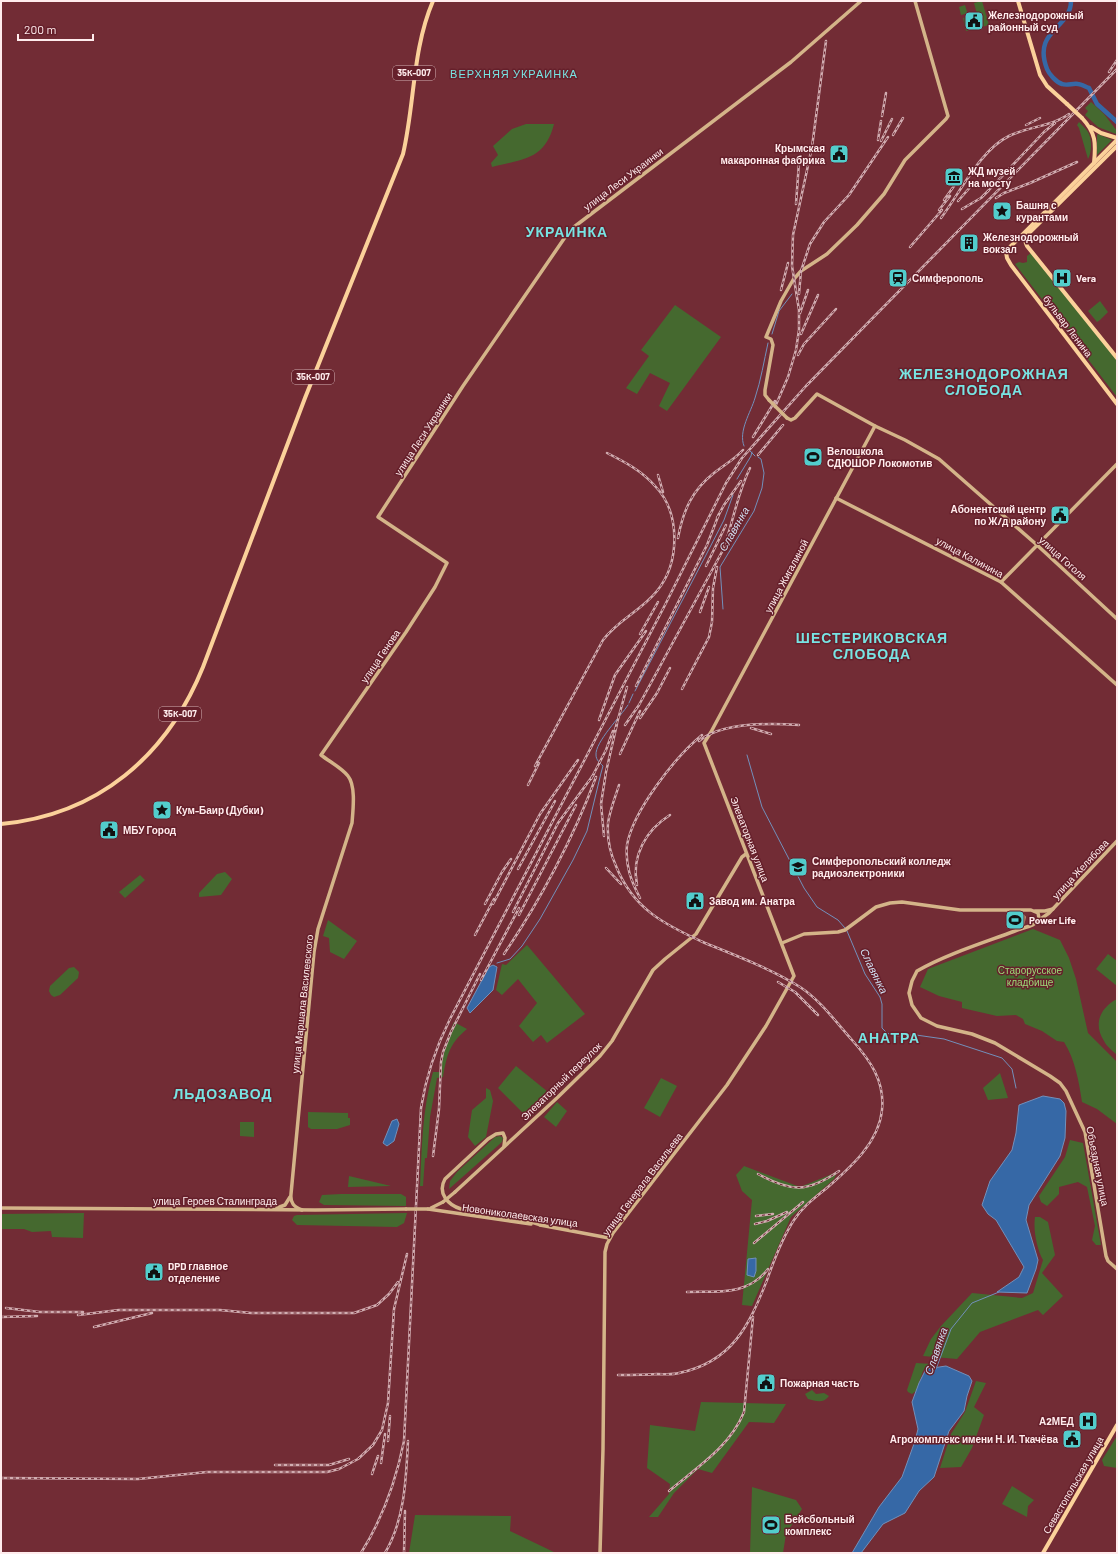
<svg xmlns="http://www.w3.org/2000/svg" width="1118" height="1554" font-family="Barlow,sans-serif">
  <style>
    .green { fill: #45692f }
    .water { fill: #3668a6; stroke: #7290bb }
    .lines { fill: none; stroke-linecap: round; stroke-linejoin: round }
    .stream { stroke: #7290bb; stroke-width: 1 }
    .river { stroke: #3668a6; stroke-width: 4.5 }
    .secondary { stroke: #d4b489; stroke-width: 3.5 }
    .primary { stroke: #fbd19a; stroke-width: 4 }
    .rail-casing { stroke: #d1adb1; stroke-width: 2.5 }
    .rail { stroke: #66202b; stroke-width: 1; stroke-dasharray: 3; stroke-linecap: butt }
    .secondary-bridge { stroke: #d4b489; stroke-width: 3.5 }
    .primary-bridge { stroke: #fbd19a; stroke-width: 4 }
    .labels { text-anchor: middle; stroke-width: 3; stroke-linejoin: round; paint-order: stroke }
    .shield { fill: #66202b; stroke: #d1afb3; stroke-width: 1 }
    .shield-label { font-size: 9px; font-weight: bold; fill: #ffeced }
    .poi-label { font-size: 10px; font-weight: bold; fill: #ffeced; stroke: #66202b; text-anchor: start }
    .street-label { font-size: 10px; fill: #ffeced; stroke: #66202b }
    .park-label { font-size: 10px; fill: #9cd978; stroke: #66202b }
    .neighbourhood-label { font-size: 11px; letter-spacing: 1px; fill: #78e4e3; stroke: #66202b }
    .water-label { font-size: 11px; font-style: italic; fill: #d1dff1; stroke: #66202b }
    .district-label { font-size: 14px; font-weight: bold; letter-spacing: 1px; fill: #78e4e3; stroke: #66202b }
  </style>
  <rect width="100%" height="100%" fill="#722c35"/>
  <!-- green -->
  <g class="green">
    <polygon points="982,1 989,25 966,31 963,18 966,17 965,14 961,15 959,7 965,5 972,28 983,24 980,13 977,14 974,3"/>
    <polygon points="1091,102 1104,114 1117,131 1117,133 1116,134 1098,127 1085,115 1088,111 1085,108"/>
    <path d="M 1079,122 C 1082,125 1086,129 1088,132 C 1092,138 1092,153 1088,159 L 1079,128 L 1077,125 Z"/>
    <path d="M 526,124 L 554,124 C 545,160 523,159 492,167 L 491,163 L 498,155 L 493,146 L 512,129 Z"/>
    <polygon points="1098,134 1112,140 1097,155 1097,135"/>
    <polygon points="1031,253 1117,360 1117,397 1015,264 1019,262 1023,263 1027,262 1027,256"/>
    <polygon points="1100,301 1108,312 1100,320 1097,322 1088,311"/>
    <polygon points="675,305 721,337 667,411 659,406 670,383 650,373 637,394 626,388 649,356 641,350"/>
    <polygon points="225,872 232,879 221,895 199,897 199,893 217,874"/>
    <polygon points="140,875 145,880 125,898 119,892"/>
    <polygon points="328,920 357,941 344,959 330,952 329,938 323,936"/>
    <path d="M 1033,929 L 1060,940 L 1069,958 L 1076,979 L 1088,1033 L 1117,1062 L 1117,1124 L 1097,1109 L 1082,1102 C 1079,1082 1075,1059 1064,1042 L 1057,1041 L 1042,1031 L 1025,1024 L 1023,1019 L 1016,1015 L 997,1016 L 962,1008 L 962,1002 L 939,996 L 920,987 L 928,969 Z"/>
    <polygon points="527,945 585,1014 547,1043 541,1035 533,1042 519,1026 537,1003 518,979 502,995 496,990 502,964 506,965"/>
    <polygon points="1108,954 1117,961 1117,986 1096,969"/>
    <polygon points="74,967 79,972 78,978 60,995 54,997 51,995 49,991 50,986 69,968"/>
    <path d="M 1117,999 L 1117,1055 C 1113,1051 1107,1047 1104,1041 C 1093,1024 1100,1008 1117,999 Z"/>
    <path d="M 454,1022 L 467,1029 C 449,1044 447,1055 443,1077 L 437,1078 L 430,1117 L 427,1158 L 425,1158 L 423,1186 L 420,1186 C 422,1148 422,1110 433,1072 L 440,1072 L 447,1039 Z"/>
    <polygon points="516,1066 553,1096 529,1119 498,1088"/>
    <polygon points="1000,1073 1008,1098 988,1100 983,1088"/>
    <polygon points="661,1078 677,1086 660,1117 644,1108"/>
    <polygon points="486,1088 490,1090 493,1101 486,1137 475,1146 468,1137 472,1110 486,1098"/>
    <polygon points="557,1102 567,1111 556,1127 544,1117"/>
    <polygon points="308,1112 348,1113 348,1118 350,1118 350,1125 337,1129 311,1129 308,1127"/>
    <polygon points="240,1122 254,1122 254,1137 240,1136"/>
    <polygon points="500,1136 503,1138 502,1142 449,1189 450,1181 457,1172 495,1137"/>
    <polygon points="1070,1140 1083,1143 1101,1245 1096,1245 1092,1240 1095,1226 1087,1187 1078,1182 1059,1187 1059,1194 1047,1206 1041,1202 1039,1196 1065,1157"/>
    <polygon points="744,1166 800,1187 837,1172 834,1179 791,1217 752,1306 742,1305 752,1200 742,1191 736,1175"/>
    <polygon points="349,1176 391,1186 348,1187"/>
    <polygon points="341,1194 401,1194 406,1197 406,1206 324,1205 319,1202 322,1195"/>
    <polygon points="84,1213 83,1238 52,1237 51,1231 32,1232 24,1229 1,1229 1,1214"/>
    <polygon points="407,1213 404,1223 397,1227 297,1225 292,1220 294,1216 297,1215"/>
    <path d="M 1035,1217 L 1040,1217 L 1048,1222 L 1055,1255 L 1042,1273 L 1063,1296 L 1043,1315 L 1038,1310 L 980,1332 L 957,1359 L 923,1356 L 931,1339 L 941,1326 L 972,1293 L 1022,1298 L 1033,1293 L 1043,1260 C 1037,1249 1033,1230 1035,1217 Z"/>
    <polygon points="916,1363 932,1364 932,1367 925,1368 923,1371 916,1391 912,1394 908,1392 907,1390"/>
    <polygon points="976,1381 986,1383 974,1407 984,1415 972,1448 961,1467 940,1468 951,1434 965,1412"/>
    <path d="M 812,1390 L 816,1394 L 824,1393 L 829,1396 C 823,1404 816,1401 808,1399 L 805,1394 Z"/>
    <polygon points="701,1402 786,1404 774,1423 749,1422 712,1473 698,1469 674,1493 658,1517 649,1517 669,1494 670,1484 647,1468 650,1425 695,1431"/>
    <polygon points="1117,1436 1117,1468 1104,1466 1102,1460"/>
    <polygon points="1012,1486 1034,1500 1028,1506 1027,1517 1002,1504"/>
    <polygon points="752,1487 796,1500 802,1509 786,1534 783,1553 750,1553"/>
    <polygon points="415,1515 511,1516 510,1531 556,1553 409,1553"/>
  </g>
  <!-- water -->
  <g class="water">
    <polygon points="493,965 497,967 493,990 470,1013 467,1008 489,967"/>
    <polygon points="1043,1096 1060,1099 1064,1103 1066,1111 1065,1138 1060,1156 1029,1205 1026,1220 1038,1260 1036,1269 1027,1293 997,1292 1019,1277 1024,1267 996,1220 988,1214 982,1205 990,1181 1012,1150 1016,1133 1019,1105"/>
    <polygon points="397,1119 399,1124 394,1141 387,1146 383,1143 392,1121"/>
    <polygon points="756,1258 756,1271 754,1277 747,1275 748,1259"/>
    <polygon points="946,1366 969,1376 972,1381 967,1396 964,1411 949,1431 934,1477 919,1491 905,1513 883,1524 861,1553 852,1553 879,1507 902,1477 915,1441 918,1429 912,1402 919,1383 926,1369"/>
  </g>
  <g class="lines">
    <!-- stream -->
    <g class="stream">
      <polyline points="772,334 779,311 792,294"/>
      <path d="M 744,446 C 738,431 751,412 755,398 C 761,380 764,361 768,343"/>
      <polyline points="749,450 755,456"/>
      <polyline points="737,479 751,456 752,452"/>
      <polyline points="723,609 720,567 754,511 762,488 764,473 761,459 758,457"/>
      <polyline points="635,691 706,555 724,520 733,495"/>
      <polyline points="629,703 633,694"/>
      <polyline points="747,755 762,807 804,888 817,907 838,920 845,928"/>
      <polyline points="847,931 865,974 880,997 882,1004 882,1028 887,1033 894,1036 916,1035 944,1039 1002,1058 1012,1069 1016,1088"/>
      <path d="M 497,963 L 510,959 L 522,946 L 540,919 L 573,860 L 587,831 L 601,773 L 603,766 C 600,763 596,760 596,755 C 595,742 621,716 628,705"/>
      <polyline points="936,1369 951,1329 972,1303 999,1292"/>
    </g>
    <!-- river -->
    <path class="river" d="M 1071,1 C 1071,29 1032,30 1047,69 C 1049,74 1056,82 1062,84 C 1067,86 1073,83 1078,84 C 1081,84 1086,87 1089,88 L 1097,104 L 1117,122"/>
    <!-- secondary -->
    <g class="secondary">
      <polyline points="769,400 765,395 765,390 773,345 771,339 766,337 781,301 793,280 801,271 827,254 857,225 884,194 905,160 946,119 948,116 915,1"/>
      <polyline points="787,418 791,420 795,418 817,394 875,426 905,440 939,459 1037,545 1117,619"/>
      <polyline points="836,498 1001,582 1117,685"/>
      <polyline points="1001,582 1117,464"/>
      <polyline points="1019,911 1024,917 1023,923 1020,929"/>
      <polyline points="1035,911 1045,911 1053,909"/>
      <polyline points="1038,921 1049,913 1117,841"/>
      <path d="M 782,943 L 804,934 L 838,932 L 845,930 L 876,907 L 890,903 L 902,902 L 960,910 L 1031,910 L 1038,913 L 1039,918 C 1036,927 1023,927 1015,931 C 983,943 947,954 917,971 L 912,981 L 909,993 L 912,1005 L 921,1018 L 937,1026 L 972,1034 L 995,1043 L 1050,1076 L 1060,1083 L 1066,1091 L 1085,1132 L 1106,1256 L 1108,1261 L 1117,1269"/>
      <path d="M 504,1146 L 505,1138 L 503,1133 L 496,1134 L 488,1139 L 445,1179 C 437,1193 448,1205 461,1209 L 525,1220 L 541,1225"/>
      <polyline points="455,1192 558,1097 600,1056 612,1041 653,970 665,959 696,934 742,857 746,854"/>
      <polyline points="1,1208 315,1210 406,1209"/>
      <polyline points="277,1208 285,1205 290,1197"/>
      <polyline points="431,1208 443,1202"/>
      <polyline points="428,1209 531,1224"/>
      <path d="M 302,1210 C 294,1207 290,1203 291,1194 L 314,952 L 318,929 L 352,823 C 353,810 356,786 348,776 C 342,768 330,762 321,755 L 406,632 L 435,587 L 447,563 L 378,517 L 463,386 L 570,230 L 791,62 L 861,1"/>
      <polyline points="540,1225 609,1238"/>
      <polyline points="600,1553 603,1449 605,1252 607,1244 613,1233 727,1085 766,1026 794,976 704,743 711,732 875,426"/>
    </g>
    <!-- primary -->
    <g class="primary">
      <polyline points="1018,1 1040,75 1047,86 1067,104"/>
      <path d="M 1082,118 C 1096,133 1096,143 1094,163"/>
      <polyline points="1091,127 1101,133 1117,138"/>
      <polyline points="1117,140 1010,247 1006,252 1007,258 1011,265 1117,404"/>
      <polyline points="1117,146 1026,236 1025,241 1027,246 1117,358"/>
      <path d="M 1,824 C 98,815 167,756 203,667 L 305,398 L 403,154 C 415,103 412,50 433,1"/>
      <polyline points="1043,1553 1117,1425"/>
    </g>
    <!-- rail casing -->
    <g class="rail-casing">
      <g id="rail">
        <polyline points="1109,72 1117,60"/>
        <polyline points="882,116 886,93"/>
        <polyline points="1026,125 1040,118"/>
        <polyline points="893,135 903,118"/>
        <polyline points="878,140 881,121"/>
        <polyline points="881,141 892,119"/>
        <polyline points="996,198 1004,193 1030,183 1077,162"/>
        <polyline points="944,200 959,179"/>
        <polyline points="958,201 972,185"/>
        <polyline points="796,204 799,162"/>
        <polyline points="962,209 981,198 989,190 1044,132 1055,123"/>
        <polyline points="939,210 950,196"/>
        <path d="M 941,218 C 960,193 980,150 1009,136 C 1027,127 1053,126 1069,114"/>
        <polyline points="910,247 942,210"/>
        <polyline points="781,290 788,263"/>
        <polyline points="799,294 801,271 810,244 824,222 849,195 888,137"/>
        <polyline points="800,313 808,290"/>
        <polyline points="801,334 818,295"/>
        <polyline points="798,355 804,344 836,309"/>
        <polyline points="775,407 788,377 796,350 799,330 799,310 792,266 793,235 812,147 826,41"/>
        <polyline points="753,437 775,401"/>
        <polyline points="758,455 783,425"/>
        <polyline points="658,475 663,492"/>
        <polyline points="717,518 724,505 741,481"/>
        <path d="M 678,538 C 683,511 692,490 714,473 C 724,465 735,459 743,450"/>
        <polyline points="706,566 726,525"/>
        <polyline points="700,612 709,587"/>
        <polyline points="640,634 658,602"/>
        <polyline points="636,686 707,545 719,514"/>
        <polyline points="682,689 709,637 712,622 713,588 717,567"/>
        <polyline points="640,718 657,693 670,668"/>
        <polyline points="599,720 615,675 646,631"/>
        <path d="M 625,725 L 639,705 L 723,550 C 733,523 737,494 750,468"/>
        <polyline points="751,728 771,734"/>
        <polyline points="615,730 627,687"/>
        <path d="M 699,741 C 722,722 770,723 799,725"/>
        <polyline points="620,754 640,711"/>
        <path d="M 535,766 L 603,640 C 619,619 641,611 657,591 C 680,563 681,513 655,486 C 642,471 625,462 607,453"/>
        <polyline points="591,779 606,750 613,731"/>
        <polyline points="528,785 539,763"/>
        <polyline points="604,836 601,804 606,772 617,724"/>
        <polyline points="606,868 621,884"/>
        <polyline points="518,869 555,801"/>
        <path d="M 637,885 C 631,856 646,830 670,815"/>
        <path d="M 640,898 C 631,881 625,865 627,845 C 633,811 675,757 702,735"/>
        <polyline points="485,904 502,872 511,859"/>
        <polyline points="493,904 540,814 578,760"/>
        <polyline points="513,912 558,823 594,774"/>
        <polyline points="519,915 576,805"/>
        <polyline points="475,935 494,899"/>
        <path d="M 504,954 C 540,901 574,837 596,777"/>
        <polyline points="481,980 519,908"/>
        <polyline points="778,982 795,992 818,1015"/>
        <polyline points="433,1156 439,1109 441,1062 443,1052 451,1032 480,974"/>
        <path d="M 758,1174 C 791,1192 807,1193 839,1171"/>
        <polyline points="756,1216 773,1214"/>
        <polyline points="755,1224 767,1221 787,1212"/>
        <polyline points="754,1243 803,1202"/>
        <path d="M 687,1292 C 717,1291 748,1296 768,1269"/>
        <polyline points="6,1308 40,1312 83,1312"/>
        <polyline points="78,1315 119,1310 220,1310 251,1313 354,1313 377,1305 389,1294 398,1282"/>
        <polyline points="1,1317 37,1316"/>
        <polyline points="94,1327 152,1313"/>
        <path d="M 618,1375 C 631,1375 644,1375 657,1374 C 665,1374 672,1375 679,1373 C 732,1362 749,1326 767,1280 C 774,1260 782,1238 794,1220 C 803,1206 816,1197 828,1187 C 851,1167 879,1142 882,1110 C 885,1081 870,1060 852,1040 C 836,1022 820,1000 800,987 C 771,969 737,956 705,943 C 665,925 633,909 616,866 C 610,853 607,838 608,823 C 610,810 615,798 619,785"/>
        <polyline points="388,1441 390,1416"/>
        <polyline points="381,1463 385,1434"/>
        <polyline points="275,1465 329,1465 349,1459"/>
        <polyline points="372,1474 378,1456"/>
        <polyline points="1,1478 138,1479 207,1472 327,1472 339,1469 358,1459 373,1445 382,1430 388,1403 394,1309 407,1254"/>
        <path d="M 669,1491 C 696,1468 730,1447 744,1412 L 753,1317"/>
        <path d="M 361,1553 C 383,1518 396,1481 404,1441 L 421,1108 C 426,1076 436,1047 450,1019 L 665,605 L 726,483 L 742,458 L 806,386 L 1117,69"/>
        <path d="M 385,1553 C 405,1519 406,1479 408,1441"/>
        <polyline points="404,1553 405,1511"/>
      </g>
    </g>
    <!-- rail -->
    <use href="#rail" class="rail"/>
    <!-- secondary-bridge -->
    <g class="secondary-bridge">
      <polyline points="769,400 787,418"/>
      <polyline points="443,1202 455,1192"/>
      <polyline points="406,1209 428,1209"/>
    </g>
    <!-- primary-bridge -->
    <polyline class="primary-bridge" points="1067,104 1082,118"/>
  </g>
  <!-- icons -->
  <defs>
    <g id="civic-square" transform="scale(1)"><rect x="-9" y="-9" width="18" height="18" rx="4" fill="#52cdcc" stroke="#66202b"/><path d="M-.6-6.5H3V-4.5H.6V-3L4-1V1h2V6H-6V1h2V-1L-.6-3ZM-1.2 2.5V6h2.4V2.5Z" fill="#111"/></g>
    <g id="museum-square" transform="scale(1)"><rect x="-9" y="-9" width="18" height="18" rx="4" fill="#52cdcc" stroke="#66202b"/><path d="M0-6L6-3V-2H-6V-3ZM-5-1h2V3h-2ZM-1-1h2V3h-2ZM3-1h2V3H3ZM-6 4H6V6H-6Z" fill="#111"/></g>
    <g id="sight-square" transform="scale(1)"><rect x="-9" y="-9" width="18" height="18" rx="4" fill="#52cdcc" stroke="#66202b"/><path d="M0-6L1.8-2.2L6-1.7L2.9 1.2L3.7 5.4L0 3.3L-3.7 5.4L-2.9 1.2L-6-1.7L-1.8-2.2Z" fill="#111"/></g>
    <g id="building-square" transform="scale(1)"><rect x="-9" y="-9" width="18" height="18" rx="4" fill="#52cdcc" stroke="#66202b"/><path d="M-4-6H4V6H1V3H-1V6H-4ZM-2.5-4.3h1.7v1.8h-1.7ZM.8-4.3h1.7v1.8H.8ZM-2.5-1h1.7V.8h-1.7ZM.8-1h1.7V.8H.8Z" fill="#111"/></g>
    <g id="station-square" transform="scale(1)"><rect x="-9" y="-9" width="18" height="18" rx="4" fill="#52cdcc" stroke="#66202b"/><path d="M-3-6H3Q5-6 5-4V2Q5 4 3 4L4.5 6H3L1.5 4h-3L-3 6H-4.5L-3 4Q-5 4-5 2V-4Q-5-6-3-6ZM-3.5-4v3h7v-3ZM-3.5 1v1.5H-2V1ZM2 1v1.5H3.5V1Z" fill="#111"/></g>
    <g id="hospital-square" transform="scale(1)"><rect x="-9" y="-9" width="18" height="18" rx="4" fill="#52cdcc" stroke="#66202b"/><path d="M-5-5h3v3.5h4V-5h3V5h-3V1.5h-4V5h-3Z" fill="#111"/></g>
    <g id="stadium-square" transform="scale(1)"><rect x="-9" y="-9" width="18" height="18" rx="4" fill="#52cdcc" stroke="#66202b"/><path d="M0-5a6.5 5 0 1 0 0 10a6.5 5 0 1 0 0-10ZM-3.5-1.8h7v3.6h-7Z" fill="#111"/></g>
    <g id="university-square" transform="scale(1)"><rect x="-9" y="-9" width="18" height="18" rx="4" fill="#52cdcc" stroke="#66202b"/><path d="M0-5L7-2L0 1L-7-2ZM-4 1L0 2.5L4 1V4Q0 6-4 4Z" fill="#111"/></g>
  </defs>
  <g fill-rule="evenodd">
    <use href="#civic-square" x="974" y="21"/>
    <use href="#civic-square" x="839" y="154"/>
    <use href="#museum-square" x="954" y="177"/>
    <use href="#sight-square" x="1002" y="211"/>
    <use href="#building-square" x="969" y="243"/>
    <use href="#station-square" x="898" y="278"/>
    <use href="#hospital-square" x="1062" y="278"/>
    <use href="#stadium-square" x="813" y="457"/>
    <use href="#civic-square" x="1060" y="515"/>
    <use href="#sight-square" x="162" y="810"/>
    <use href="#civic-square" x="109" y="830"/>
    <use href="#university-square" x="798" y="867"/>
    <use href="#civic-square" x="695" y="901"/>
    <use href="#stadium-square" x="1015" y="920"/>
    <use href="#civic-square" x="154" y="1272"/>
    <use href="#civic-square" x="766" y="1383"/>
    <use href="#hospital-square" x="1088" y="1421"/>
    <use href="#civic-square" x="1072" y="1439"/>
    <use href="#stadium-square" x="771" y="1525"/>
  </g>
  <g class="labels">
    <!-- shield labels -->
    <g class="shield">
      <rect x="393" y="66" width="42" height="14" rx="3"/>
      <rect x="292" y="370" width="42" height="14" rx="3"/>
      <rect x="159" y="707" width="42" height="14" rx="3"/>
    </g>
    <g class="shield-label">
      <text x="414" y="76">35К-007</text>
      <text x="313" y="380">35К-007</text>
      <text x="180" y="717">35К-007</text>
    </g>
    <!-- poi labels -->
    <g class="poi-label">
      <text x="988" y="19">Железнодорожный<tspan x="988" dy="12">районный суд</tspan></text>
      <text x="825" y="152" text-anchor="end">Крымская<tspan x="825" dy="12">макаронная фабрика</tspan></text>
      <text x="968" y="175">ЖД музей<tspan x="968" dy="12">на мосту</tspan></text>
      <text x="1016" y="209">Башня с<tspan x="1016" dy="12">курантами</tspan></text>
      <text x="983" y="241">Железнодорожный<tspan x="983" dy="12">вокзал</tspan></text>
      <text x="912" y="282">Симферополь</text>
      <text x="1076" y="282">Vera</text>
      <text x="827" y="455">Велошкола<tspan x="827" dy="12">СДЮШОР Локомотив</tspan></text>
      <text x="1046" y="513" text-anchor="end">Абонентский центр<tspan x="1046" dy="12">по Ж/д району</tspan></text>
      <text x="176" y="814">Кум-Баир (Дубки)</text>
      <text x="123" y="834">МБУ Город</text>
      <text x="812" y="865">Симферопольский колледж<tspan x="812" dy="12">радиоэлектроники</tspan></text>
      <text x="709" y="905">Завод им. Анатра</text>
      <text x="1029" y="924">Power Life</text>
      <text x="168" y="1270">DPD главное<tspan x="168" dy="12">отделение</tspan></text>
      <text x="780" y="1387">Пожарная часть</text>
      <text x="1074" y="1425" text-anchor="end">А2МЕД</text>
      <text x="1058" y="1443" text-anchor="end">Агрокомплекс имени Н. И. Ткачёва</text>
      <text x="785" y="1523">Бейсбольный<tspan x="785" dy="12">комплекс</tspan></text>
    </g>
    <!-- street labels -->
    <g class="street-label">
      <text transform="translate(623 179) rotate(-37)" y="4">улица Леси Украинки</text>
      <text transform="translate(1068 326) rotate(53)" y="4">бульвар Ленина</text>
      <text transform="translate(423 434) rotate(-57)" y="4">улица Леси Украинки</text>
      <text transform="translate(970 557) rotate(28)" y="4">улица Калинина</text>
      <text transform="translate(1063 558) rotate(42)" y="4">улица Гоголя</text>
      <text transform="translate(786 576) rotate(-62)" y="4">улица Жигалиной</text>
      <text transform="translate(380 656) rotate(-56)" y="4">улица Генова</text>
      <text transform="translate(750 839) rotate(69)" y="4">Элеваторная улица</text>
      <text transform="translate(1080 869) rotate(-47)" y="4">улица Желябова</text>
      <text transform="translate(302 1004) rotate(-84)" y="4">улица Маршала Василевского</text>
      <text transform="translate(561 1081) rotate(-44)" y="4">Элеваторный переулок</text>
      <text transform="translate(1098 1166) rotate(79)" y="4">Объездная улица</text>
      <text transform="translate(642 1184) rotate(-53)" y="4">улица Генерала Васильева</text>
      <text x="215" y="1205">улица Героев Сталинграда</text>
      <text transform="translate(520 1215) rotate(8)" y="4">Новониколаевская улица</text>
      <text transform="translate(1073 1485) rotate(-60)" y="4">Севастопольская улица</text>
    </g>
    <!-- park labels -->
    <g class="park-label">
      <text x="1030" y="974">Старорусское<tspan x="1030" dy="12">кладбище</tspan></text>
    </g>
    <!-- neighbourhood labels -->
    <g class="neighbourhood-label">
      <text x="514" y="78">ВЕРХНЯЯ УКРАИНКА</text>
    </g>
    <!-- water labels -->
    <g class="water-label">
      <text transform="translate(734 529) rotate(-60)" y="4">Славянка</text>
      <text transform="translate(874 971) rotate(64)" y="4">Славянка</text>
      <text transform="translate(936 1351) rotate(-71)" y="4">Славянка</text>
    </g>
    <!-- district labels -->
    <g class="district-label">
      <text x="567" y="237">УКРАИНКА</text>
      <text x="984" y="379">ЖЕЛЕЗНОДОРОЖНАЯ<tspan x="984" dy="16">СЛОБОДА</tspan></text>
      <text x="872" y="643">ШЕСТЕРИКОВСКАЯ<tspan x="872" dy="16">СЛОБОДА</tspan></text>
      <text x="889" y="1043">АНАТРА</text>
      <text x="223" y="1099">ЛЬДОЗАВОД</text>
    </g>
  </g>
  <!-- border -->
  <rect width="1118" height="1554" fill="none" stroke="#ffeced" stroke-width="4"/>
  <!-- scale -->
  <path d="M18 34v6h75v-6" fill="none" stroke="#ffeced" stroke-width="2"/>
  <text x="24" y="34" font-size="12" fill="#ffeced" stroke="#66202b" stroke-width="3" paint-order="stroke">200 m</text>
</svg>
